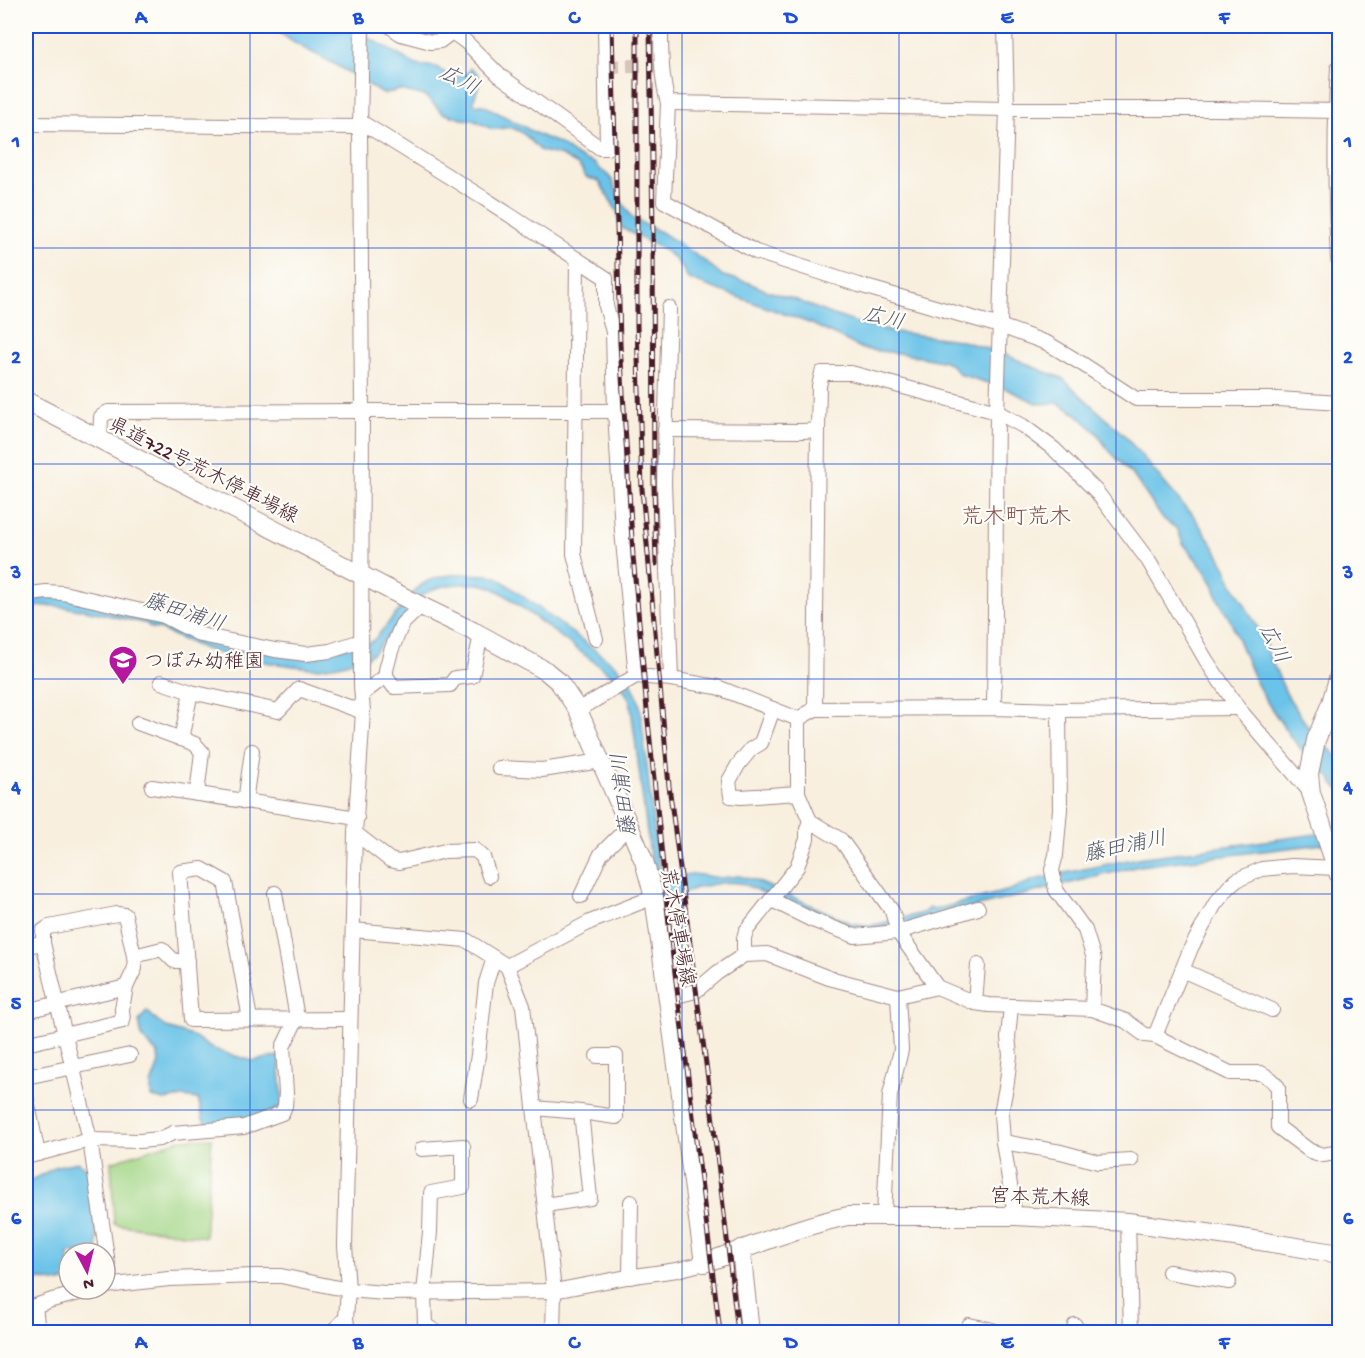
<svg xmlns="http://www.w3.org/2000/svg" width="1365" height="1358" font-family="'Gochi Hand','Klee One',sans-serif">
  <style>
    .green { fill: #a3d686; stroke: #767a58; stroke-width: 1.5 }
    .water { fill: #6ac3e8; stroke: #5a718a; stroke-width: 1.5 }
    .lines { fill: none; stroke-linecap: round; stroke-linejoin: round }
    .minor-tunnel { stroke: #d5c5ba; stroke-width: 14; stroke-dasharray: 14 7; stroke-linecap: butt }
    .minor-casing { stroke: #a18784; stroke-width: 16 }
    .major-casing { stroke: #a18784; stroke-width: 20 }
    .minor { stroke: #fff; stroke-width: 14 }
    .major { stroke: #fff; stroke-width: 18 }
    .rail-casing { stroke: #4a1f2b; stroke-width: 5 }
    .rail { stroke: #fdfcf7; stroke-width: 3; stroke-dasharray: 9; stroke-linecap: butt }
    .grid { fill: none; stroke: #1d4ed8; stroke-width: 1.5; stroke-opacity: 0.55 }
    .labels { text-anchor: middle; stroke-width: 4.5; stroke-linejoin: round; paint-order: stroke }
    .street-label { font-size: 20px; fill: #4a1f2b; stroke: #fdfcf7 }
    .poi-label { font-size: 20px; fill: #4a1f2b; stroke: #fdfcf7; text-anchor: start }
    .water-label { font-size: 21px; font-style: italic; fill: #55586d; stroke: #fdfcf7 }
    .quarter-label { font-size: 22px; fill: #834d48; stroke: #fdfcf7 }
    .neatline { fill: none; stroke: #1d4ed8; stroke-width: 2 }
    .grid-label { font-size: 20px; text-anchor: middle; font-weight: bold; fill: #1d4ed8 }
  </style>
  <rect width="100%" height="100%" fill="#fdfcf7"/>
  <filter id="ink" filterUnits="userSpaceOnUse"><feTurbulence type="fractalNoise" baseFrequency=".0167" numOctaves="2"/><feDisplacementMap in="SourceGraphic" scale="12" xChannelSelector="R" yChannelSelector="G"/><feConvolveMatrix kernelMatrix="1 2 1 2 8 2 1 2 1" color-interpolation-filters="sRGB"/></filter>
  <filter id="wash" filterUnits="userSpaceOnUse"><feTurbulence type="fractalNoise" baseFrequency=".008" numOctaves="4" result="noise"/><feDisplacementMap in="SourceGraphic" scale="24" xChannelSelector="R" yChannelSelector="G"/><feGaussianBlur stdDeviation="1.35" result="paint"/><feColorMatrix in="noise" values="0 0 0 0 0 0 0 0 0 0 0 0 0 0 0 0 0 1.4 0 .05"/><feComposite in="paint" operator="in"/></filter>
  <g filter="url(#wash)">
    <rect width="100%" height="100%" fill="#f8efde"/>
    <!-- green -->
    <polygon class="green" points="212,1138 205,1237 114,1224 111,1162 183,1139"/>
    <!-- water -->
    <g class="water">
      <path d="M 272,26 L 352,26 L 369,38 L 416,65 L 436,67 L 448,75 L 455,78 L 468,73 L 471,68 L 477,73 L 481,79 L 474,99 L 474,104 L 482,105 L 489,108 L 539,135 L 558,143 L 578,157 L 594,163 L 601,170 L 607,174 L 612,180 L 622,202 L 632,218 L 666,235 L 706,262 L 723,276 L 747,282 L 768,291 L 794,299 L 825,312 L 869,327 L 877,327 L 895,332 L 959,340 L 1002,353 L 1043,371 L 1062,378 L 1125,436 L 1189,512 L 1191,512 L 1214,547 L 1226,568 L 1233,584 L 1267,644 L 1268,653 L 1287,695 L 1300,715 L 1311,731 L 1339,758 L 1339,790 L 1332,782 L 1332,779 L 1316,766 L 1290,736 L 1265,699 L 1253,676 L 1230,620 L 1218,599 L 1213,584 L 1206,572 L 1183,543 L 1177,529 L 1162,518 L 1135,478 L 1107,448 L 1097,433 L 1075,413 L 1058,403 L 1039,404 L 1004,388 L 959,374 C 955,367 951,364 943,360 L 941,361 L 905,354 L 863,349 L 812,324 L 688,279 C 682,264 673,255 659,247 C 653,243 646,242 640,238 C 634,235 630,231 623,229 L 619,223 L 618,213 L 599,181 L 588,178 L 584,175 L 582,170 L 578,165 L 562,156 L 541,151 L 526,136 L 519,131 L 510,127 L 498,129 L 492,129 L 473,120 L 462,119 L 443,113 L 425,96 L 400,90 L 383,94 C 363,81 344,69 323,58 C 304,48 287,41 272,26 Z"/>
      <path d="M 463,574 L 487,575 L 497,577 L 614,664 C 627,676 636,688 640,706 L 658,863 L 660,868 L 668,874 L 675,876 L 693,874 L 720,878 L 739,876 L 754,880 L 851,923 L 868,925 L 879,924 L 923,913 L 929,908 L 934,910 L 1010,890 L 1034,880 L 1055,875 L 1138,858 L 1339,831 L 1339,842 L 1139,866 L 898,926 L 860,932 L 840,926 L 743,884 C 727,880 709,885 693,889 C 688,891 684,894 680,895 C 663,899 655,874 651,863 L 630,700 L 620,684 L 610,674 L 505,595 C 500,592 494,588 488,586 C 471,581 433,584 419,598 C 418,599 415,605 414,606 L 373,653 L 365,659 L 352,661 L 339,665 L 320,668 L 309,668 L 271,663 L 222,654 L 202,648 L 159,629 L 149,627 L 148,624 L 81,609 L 80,610 C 60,606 44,603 26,610 L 26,600 L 61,596 L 290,656 L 366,644 L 373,641 C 383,629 393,617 404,605 C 411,597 416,587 426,582 C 437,576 451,575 463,574 Z"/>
      <polygon points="147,1011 157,1021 167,1028 195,1037 209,1047 225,1053 253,1061 279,1056 283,1106 257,1119 208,1126 203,1119 198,1099 183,1097 164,1100 151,1097 151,1085 159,1063 158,1054 142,1038 139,1021"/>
      <polygon points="78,1162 88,1170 92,1186 98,1253 69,1253 69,1281 60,1283 26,1277 26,1184 57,1166"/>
    </g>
  </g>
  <g filter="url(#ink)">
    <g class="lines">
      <!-- minor-tunnel -->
      <polyline class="minor-tunnel" points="606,67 662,65"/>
      <!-- minor casing -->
      <g class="minor-casing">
        <g id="minor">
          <polyline points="390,26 401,34 431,42 440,41 452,32 466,42 499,75 600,148 607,148 605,26"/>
          <path d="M 661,26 C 661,51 661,78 668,103 L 664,201 L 756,252 L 859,285 L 1000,326 L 1047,343 L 1084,365 L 1136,399 L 1278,399 L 1340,403"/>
          <polyline points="668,103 1007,109 1217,109 1340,111"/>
          <polyline points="361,122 485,199 606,278 606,306 613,332 615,411 622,531 636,676"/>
          <polyline points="26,124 360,127"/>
          <polyline points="577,259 574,554 596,639"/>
          <polyline points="669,308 664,483 671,679"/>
          <polyline points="665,430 803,431 818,430"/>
          <polyline points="100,441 101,417 108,412 362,411 615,411"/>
          <polyline points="26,596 31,594 46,592 63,593 164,616 201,635 275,650 306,654 330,651 361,641"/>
          <polyline points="421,606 402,624 391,651 386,670 386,676 394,687 450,685 455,678 472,676 481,635"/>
          <polyline points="161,682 191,692 278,711 299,689 363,712"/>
          <polyline points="362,694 386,676"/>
          <polyline points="994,708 997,412 1007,109 1005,26"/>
          <polyline points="773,709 761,743 751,749 738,765 729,781 731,796 741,797 798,793"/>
          <polyline points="815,709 818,430 819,386 822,373 851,373 997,412 1023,426 1054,449 1096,491 1148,560 1206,660 1238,708 1311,793"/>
          <polyline points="578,710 636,676 671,679 717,687 798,719"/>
          <polyline points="1059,710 1060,809 1056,855 1052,870 1056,890 1085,930 1094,959 1092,1009"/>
          <polyline points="798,719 815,709 994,708 1059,710 1238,708"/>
          <polyline points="138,723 195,744 202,752 197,794"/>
          <polyline points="181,739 191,692"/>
          <polyline points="499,768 542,770 601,761"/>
          <polyline points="152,787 357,818"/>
          <polyline points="245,802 252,751"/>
          <polyline points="810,821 841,840 892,911 898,932 937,987 975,1003 989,1005 1092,1009 1126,1021 1145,1035 1155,1036 1230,1073 1261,1073 1271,1079 1278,1087 1278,1127 1310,1151 1323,1155 1340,1152"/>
          <polyline points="355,833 390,860 399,862 445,851 475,850 483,857 489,876"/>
          <polyline points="581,896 601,854 629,826"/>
          <polyline points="772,900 812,920 855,936 898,932 978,908"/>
          <polyline points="353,930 466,940 507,966 523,1006 554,1291 553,1332"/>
          <polyline points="26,946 43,943 90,1140 111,1285"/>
          <polyline points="744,955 744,938 746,931 797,867 807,839 807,829 810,821 798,793 798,719"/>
          <polyline points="134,956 162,949 174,961 187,961"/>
          <polyline points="507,966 590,922 654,897"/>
          <polyline points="1182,970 1272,1010"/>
          <polyline points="668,998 696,991 717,973 744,955 767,954 829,978 898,996 937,987"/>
          <polyline points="975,1003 978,965"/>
          <polyline points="1011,1007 1008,1037 1010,1055 1007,1082 1001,1113 1003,1142 1015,1216"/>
          <polyline points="26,1011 126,987"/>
          <polyline points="250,1019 225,882 202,869 180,872 191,1020 350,1019"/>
          <polyline points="1155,1036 1191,948 1215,904 1229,887 1237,880 1262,869 1292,866 1337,868"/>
          <polyline points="26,1044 123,1021 122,1009 126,987 135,968 134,956 125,915 117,914 49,927 43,931 43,943"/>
          <polyline points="26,1077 130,1055"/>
          <polyline points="26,1095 38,1154"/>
          <polyline points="471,1099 478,1055 486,983 494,958"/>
          <polyline points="534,1108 581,1112 616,1117 616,1056 597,1056"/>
          <polyline points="1003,1142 1061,1152 1098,1162 1131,1160"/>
          <polyline points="422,1149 463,1146 463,1187 431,1193 430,1232 424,1293 425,1325 436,1332"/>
          <polyline points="26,1157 90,1140 140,1141 160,1139 173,1133 244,1127 282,1113 285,1106 286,1093 283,1047 297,1018 275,893"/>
          <polyline points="545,1205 590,1198 581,1112"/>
          <polyline points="884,1215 890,1095 901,1050 898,996"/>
          <polyline points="1128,1222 1131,1332"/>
          <polyline points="1169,1272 1229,1282"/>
          <polyline points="630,1277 631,1202"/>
          <polyline points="105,1286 169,1279 256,1276 281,1276 348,1290 385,1293 554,1291 627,1277 677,1270 704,1263"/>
          <polyline points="35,1306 38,1332"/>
          <polyline points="26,1309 52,1300 95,1289"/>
          <polyline points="332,1332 346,1318"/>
          <polyline points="348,1332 346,1318 348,1290 345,1245 355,833 363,712 361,685 362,411 360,127 362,26"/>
          <polyline points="967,1332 969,1325 989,1329 998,1332"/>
          <polyline points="1073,1332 1075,1325"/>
        </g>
      </g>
      <!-- major casing -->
      <g class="major-casing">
        <g id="major">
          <path d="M 1340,68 C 1336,132 1337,195 1340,259"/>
          <path d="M 26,401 L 421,606 L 475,632 L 546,671 L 559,682 L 578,710 L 629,826 L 644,861 L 654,897 L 704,1263 C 752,1247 798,1226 848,1216 L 1015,1216 L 1128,1222 L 1235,1237 L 1340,1254"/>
          <polyline points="1340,672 1331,703 1316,740 1309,774 1311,793 1340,878"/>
          <polyline points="741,1249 750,1332"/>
        </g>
      </g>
      <!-- minor -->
      <use href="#minor" class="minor"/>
      <!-- major -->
      <use href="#major" class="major"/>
      <!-- rail casing -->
      <g class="rail-casing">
        <g id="rail">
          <polyline points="612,26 620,344 633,556 648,721 670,933 720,1332"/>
          <polyline points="637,26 637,325 642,489 669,786 708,1079 738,1332"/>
          <polyline points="650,26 653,234 654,487 656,564"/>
        </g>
      </g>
      <!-- rail -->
      <use href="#rail" class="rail"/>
    </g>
  </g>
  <!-- grid -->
  <path class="grid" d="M 250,26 L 250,1332M 466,26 L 466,1332M 682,26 L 682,1332M 899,26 L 899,1332M 1116,26 L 1116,1332M 26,248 L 1340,248M 26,464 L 1340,464M 26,679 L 1340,679M 26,894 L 1340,894M 26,1110 L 1340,1110"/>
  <!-- icons -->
  <defs>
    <g id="school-pin" transform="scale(1.5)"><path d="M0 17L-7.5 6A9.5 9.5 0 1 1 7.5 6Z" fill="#b5179e" stroke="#fdfcf7"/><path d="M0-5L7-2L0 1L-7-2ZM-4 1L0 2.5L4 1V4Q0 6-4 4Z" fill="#fff"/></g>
  </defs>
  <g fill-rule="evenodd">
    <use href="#school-pin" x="123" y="660"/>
  </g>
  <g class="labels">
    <!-- street labels -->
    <g class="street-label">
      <text transform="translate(204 469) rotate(27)" y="7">県道722号荒木停車場線</text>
      <text transform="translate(679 927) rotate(80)" y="7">荒木停車場線</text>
      <text transform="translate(1040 1196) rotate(2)" y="7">宮本荒木線</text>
    </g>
    <!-- poi labels -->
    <g class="poi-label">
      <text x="144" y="667">つぼみ幼稚園</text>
    </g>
    <!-- water labels -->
    <g class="water-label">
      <text transform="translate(460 79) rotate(27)" y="7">広川</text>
      <text transform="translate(884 317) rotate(14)" y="7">広川</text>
      <text transform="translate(185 611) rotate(18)" y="7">藤田浦川</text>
      <text transform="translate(1275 643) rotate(63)" y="7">広川</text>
      <text transform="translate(623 795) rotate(-97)" y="7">藤田浦川</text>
      <text transform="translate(1125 845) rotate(-12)" y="7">藤田浦川</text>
    </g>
    <!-- quarter labels -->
    <g class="quarter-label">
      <text x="1016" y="523">荒木町荒木</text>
    </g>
  </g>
  <!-- margin -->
  <rect width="1365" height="1358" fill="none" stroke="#fdfcf7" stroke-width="66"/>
  <!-- north arrow -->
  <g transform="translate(87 1271) rotate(173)"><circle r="28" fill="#fdfcf7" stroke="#b5a4a5" stroke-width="1.5"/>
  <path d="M0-4.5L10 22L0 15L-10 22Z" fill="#b5179e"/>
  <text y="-9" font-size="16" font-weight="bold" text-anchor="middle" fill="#4a1f2b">N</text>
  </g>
  <rect x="33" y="33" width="1299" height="1292" class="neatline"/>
  <g class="grid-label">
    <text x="141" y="23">A</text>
    <text x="358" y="23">B</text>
    <text x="574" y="23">C</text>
    <text x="791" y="23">D</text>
    <text x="1007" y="23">E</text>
    <text x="1224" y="23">F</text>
    <text x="16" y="147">1</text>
    <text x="1348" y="147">1</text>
    <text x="16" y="363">2</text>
    <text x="1348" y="363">2</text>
    <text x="16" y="578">3</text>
    <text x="1348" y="578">3</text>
    <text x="16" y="793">4</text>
    <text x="1348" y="793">4</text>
    <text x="16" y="1009">5</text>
    <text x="1348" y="1009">5</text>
    <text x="16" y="1224">6</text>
    <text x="1348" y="1224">6</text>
    <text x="141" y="1348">A</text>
    <text x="358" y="1348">B</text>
    <text x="574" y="1348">C</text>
    <text x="791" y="1348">D</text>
    <text x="1007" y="1348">E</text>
    <text x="1224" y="1348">F</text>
  </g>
</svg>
